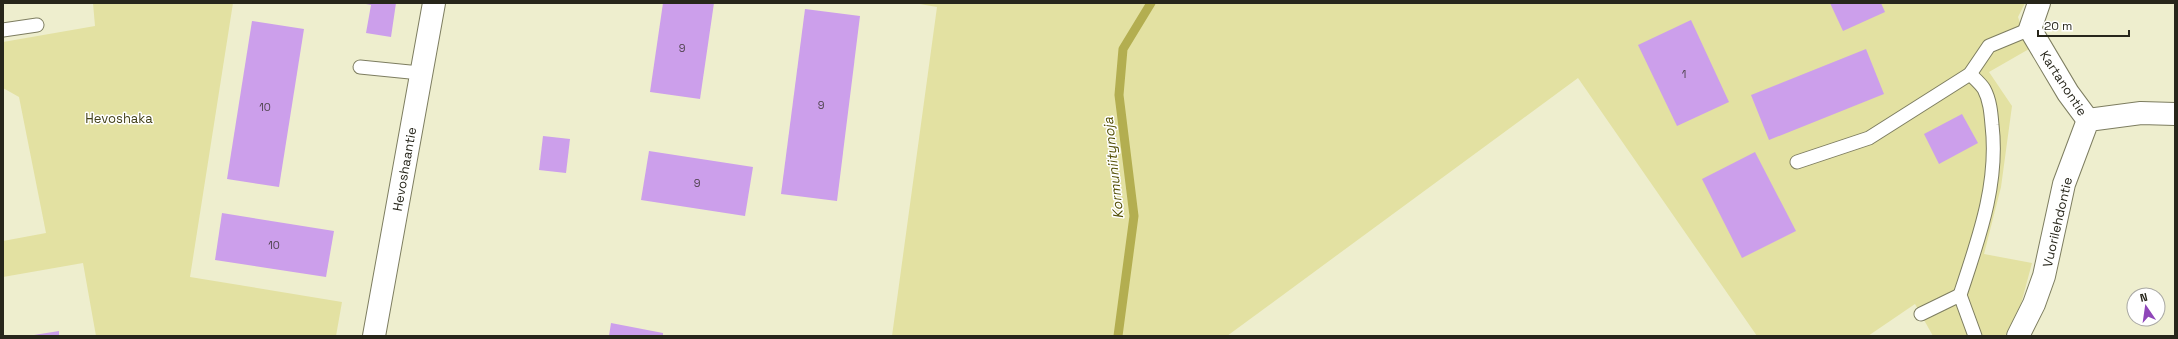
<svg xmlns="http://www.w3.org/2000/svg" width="2178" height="339" font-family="'Space Grotesk',sans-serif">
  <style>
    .green { fill: #e3e1a2 }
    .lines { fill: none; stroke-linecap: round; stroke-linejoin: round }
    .stream { stroke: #b3ae50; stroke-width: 9 }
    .building { fill: #cc9feb }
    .service-casing { stroke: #7d7d60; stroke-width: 15 }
    .minor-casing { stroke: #7d7d60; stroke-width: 24 }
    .service { stroke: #fff; stroke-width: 13 }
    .minor { stroke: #fff; stroke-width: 22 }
    .labels { text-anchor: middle; stroke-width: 3; stroke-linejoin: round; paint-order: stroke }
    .number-label { font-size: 11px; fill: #50444f }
    .street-label { font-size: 13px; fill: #27261b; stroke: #fff }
    .park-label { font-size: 13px; fill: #434119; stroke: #fff }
    .water-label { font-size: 14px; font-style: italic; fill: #545005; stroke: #fff }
  </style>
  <rect width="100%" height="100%" fill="#eeeece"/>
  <!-- green -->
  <g class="green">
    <polygon points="93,3 233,3 190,277 342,302 336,336 96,336 83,263 3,277 3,241 46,233 19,97 3,88 3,42 95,26"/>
    <polygon points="914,3 2025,3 2018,17 2029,49 1989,72 2012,106 2001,187 1984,254 2032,263 2021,304 2005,336 1933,336 1915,304 1868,336 1757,336 1578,78 1227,336 892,336 937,7"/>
  </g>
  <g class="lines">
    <!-- stream -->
    <polyline class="stream" points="1118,336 1134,216 1119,95 1123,49 1151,3"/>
  </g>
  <!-- building -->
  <g class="building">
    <polygon points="361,3 396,3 391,37 366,33 371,5"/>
    <polygon points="663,3 714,3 700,99 650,92"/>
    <polygon points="1830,3 1881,3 1885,12 1843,31"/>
    <polygon points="805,9 860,16 837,201 781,194"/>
    <polygon points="1691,20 1729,102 1677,126 1638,45"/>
    <polygon points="252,21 304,29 279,187 227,179"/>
    <polygon points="1866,49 1884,94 1769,140 1751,95"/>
    <polygon points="1962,114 1978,143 1939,164 1924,134"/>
    <polygon points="543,136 570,139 566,173 539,170"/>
    <polygon points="649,151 753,167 745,216 641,200"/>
    <polygon points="1755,152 1796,231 1742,258 1702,179"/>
    <polygon points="222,213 334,231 326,277 215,260"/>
    <polygon points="611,323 663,333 663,336 609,336"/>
    <polygon points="59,331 59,336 34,336 34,335"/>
  </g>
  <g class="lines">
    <!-- service casing -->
    <g class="service-casing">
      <g id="service">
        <polyline points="3,30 37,25"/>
        <polyline points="360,67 420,73"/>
        <polyline points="1797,162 1869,138 1970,74 1989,46 2030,29"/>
        <path d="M 1960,295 C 1978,240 1999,184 1992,125 C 1991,113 1990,100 1984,89 C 1981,84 1974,78 1970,74"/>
        <polyline points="1921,314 1960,295 1975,336"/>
      </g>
    </g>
    <!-- minor casing -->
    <g class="minor-casing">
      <g id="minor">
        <polyline points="2039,3 2030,29 2068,93 2088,120"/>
        <polyline points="374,336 434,3"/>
        <polyline points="2018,336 2034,304 2044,276 2064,184 2088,120 2141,113 2175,114"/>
      </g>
    </g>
    <!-- service -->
    <use href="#service" class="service"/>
    <!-- minor -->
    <use href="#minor" class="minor"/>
  </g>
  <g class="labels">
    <!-- number labels -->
    <g class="number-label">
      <text x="682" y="52">9</text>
      <text x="1684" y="78">1</text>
      <text x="821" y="109">9</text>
      <text x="265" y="111">10</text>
      <text x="697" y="187">9</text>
      <text x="274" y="249">10</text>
    </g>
    <!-- street labels -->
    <g class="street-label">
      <text transform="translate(2064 83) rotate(57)" y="5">Kartanontie</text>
      <text transform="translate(404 169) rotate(-80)" y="5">Hevoshaantie</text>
      <text transform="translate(2057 222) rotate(-77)" y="5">Vuorilehdontie</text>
    </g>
    <!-- park labels -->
    <g class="park-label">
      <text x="119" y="123">Hevoshaka</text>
    </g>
    <!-- water labels -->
    <g class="water-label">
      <text transform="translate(1113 168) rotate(-96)" y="5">Kormuniitynoja</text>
    </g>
  </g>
  <!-- border -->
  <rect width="2178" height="339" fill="none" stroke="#27261b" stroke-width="8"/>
  <!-- north arrow -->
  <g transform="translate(2146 307) rotate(347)"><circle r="19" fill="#ffffff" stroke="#a9a8a4"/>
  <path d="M0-3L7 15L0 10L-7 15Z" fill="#8f46b9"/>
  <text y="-6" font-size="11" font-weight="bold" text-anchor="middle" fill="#27261b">N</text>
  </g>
  <!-- scale -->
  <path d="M2038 30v6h91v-6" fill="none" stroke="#27261b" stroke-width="2"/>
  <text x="2044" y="30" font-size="12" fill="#27261b" stroke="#ffffff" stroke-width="3" paint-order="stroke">20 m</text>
</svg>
